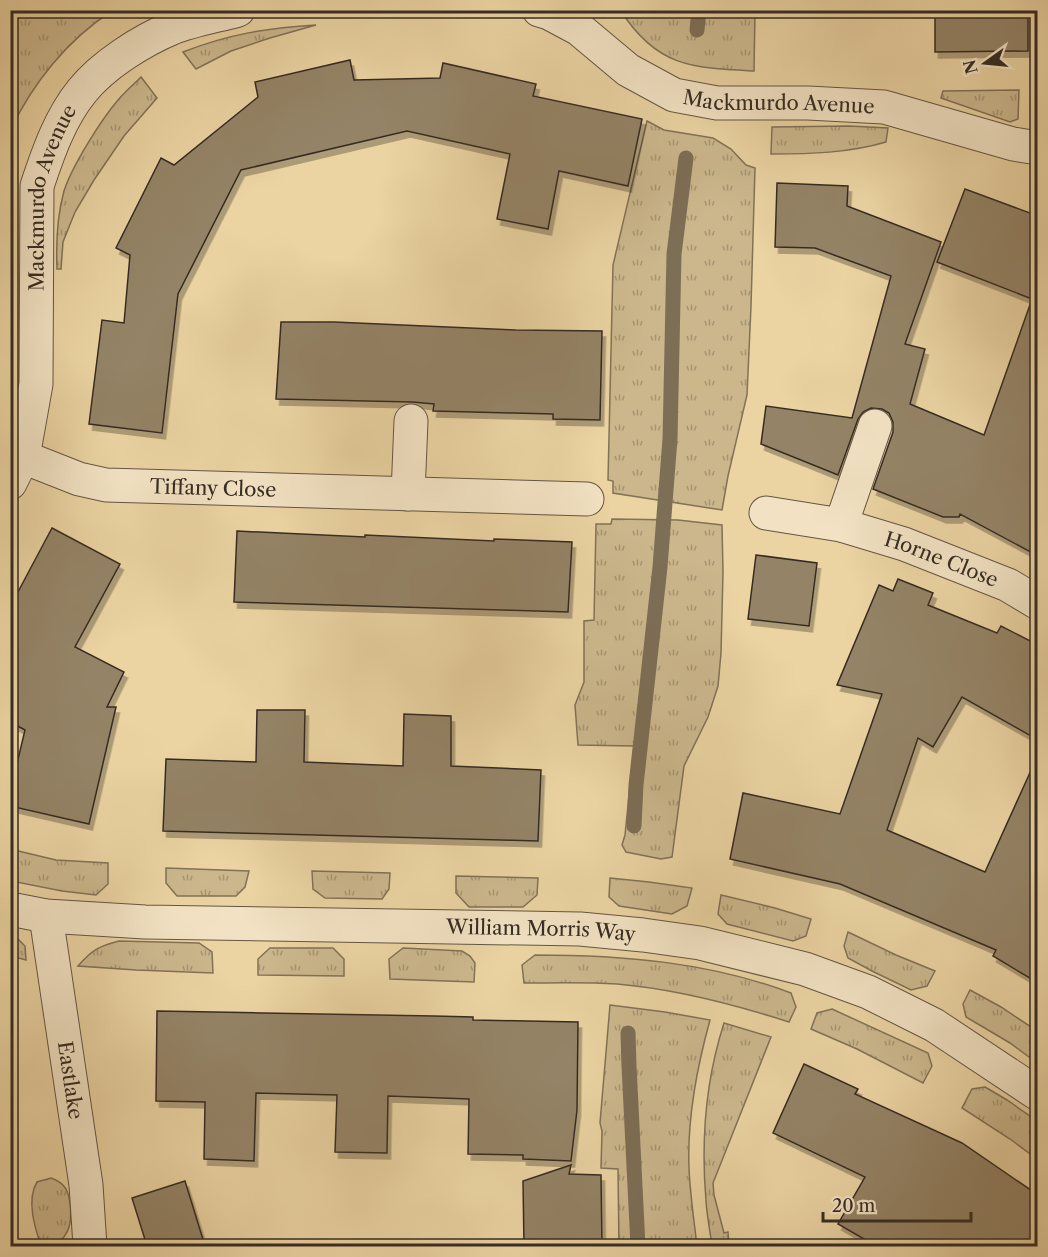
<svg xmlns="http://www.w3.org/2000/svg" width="1048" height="1257" font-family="'Libre Caslon Text',serif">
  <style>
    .grass { fill: url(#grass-tufts); stroke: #817258; stroke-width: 1.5 }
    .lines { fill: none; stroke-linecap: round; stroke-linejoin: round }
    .stream { stroke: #7d6e56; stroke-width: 15 }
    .building { fill: #948366; stroke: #362c24; stroke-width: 1.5; filter: url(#shadow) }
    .minor-casing { stroke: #635644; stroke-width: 35 }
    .minor { stroke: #f2e2c3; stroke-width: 33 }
    .labels { text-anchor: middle; stroke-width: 5; stroke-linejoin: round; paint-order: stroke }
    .street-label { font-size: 20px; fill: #362c24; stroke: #f2e2c3 }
  </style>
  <defs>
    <pattern id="grass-tufts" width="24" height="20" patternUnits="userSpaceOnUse" patternTransform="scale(1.5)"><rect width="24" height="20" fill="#ccb78d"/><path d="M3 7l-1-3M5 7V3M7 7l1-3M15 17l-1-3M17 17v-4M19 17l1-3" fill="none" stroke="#a69573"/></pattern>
    <filter id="shadow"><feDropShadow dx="3.5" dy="6" stdDeviation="0" flood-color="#0004"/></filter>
  </defs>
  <rect width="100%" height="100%" fill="#ebd3a2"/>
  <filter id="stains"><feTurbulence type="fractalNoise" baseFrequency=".00333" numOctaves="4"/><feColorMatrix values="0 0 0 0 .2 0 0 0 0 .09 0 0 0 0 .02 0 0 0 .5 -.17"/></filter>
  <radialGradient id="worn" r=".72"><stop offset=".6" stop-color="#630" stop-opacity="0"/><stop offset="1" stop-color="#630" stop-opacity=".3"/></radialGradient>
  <!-- grass -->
  <g class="grass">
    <path d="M 11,10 L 112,11 C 68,39 33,83 11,129 Z"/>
    <path d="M 621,11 L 755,11 L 754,71 C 692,68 657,67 621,11 Z"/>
    <path d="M 316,25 L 270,38 L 231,51 L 196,69 L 183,52 C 229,34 267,28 316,25 Z"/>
    <path d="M 141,77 L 157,98 L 124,136 L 94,180 L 75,212 L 63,242 L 61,269 L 57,269 C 56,244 57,216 64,191 C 72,166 101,120 118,100 C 125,92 134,84 141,77 Z"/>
    <polygon points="1019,90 1018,119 1010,122 941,98 943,91"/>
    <polygon points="647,121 664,130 713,138 731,149 746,165 755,168 751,306 747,395 728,476 722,510 613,493 613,481 608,480 613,265"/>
    <path d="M 849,126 L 888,128 L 886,142 C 849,153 810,154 771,154 L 772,127 Z"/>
    <polygon points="11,229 17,344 10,344"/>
    <polygon points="612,519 678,520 722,525 723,572 721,653 718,686 708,717 684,766 672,857 661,859 626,852 622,845 625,835 634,746 578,745 575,705 584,682 584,621 594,620 596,524 611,524"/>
    <polygon points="10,849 56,860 108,863 108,884 96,895 62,891 11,881"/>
    <polygon points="166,868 249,871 245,887 236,896 177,896 166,883"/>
    <polygon points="312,871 390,873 389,889 382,899 325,898 313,889"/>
    <polygon points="456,876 538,878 537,895 523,907 469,907 456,893"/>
    <polygon points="610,878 649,882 692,888 687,906 672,914 619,906 609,897"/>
    <polygon points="721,895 775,908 811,919 806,936 793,941 727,924 718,914"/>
    <polygon points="10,931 25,946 26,960 11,956"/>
    <polygon points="848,932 896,955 935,971 927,986 911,990 872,971 848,958 844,946"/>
    <path d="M 119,941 L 199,943 L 212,952 L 213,973 L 136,970 L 78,966 C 92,950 99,946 119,941 Z"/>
    <polygon points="270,948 333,948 344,959 344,976 258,975 258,959"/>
    <polygon points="403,948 462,951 470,956 475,963 474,982 390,979 389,959"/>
    <path d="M 535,955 C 622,955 709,962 791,993 L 796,1007 L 789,1022 C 733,1004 676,989 617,984 C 586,982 554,983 524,983 L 522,965 Z"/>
    <polygon points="970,990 1001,1007 1037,1031 1037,1055 1029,1057 1010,1043 966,1017 963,1004"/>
    <path d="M 610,1005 L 665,1012 L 710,1020 C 697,1067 687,1119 689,1168 C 690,1194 694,1220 697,1246 L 619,1246 L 618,1169 L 601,1168 L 602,1131 L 600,1123 Z"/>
    <polygon points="832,1009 928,1053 932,1066 923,1083 857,1049 811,1029 817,1013"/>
    <path d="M 724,1023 L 771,1037 L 713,1183 L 714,1195 L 724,1233 L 728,1232 L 729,1246 L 712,1246 C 710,1231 707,1216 706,1201 C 701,1142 706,1079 724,1023 Z"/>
    <polygon points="985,1087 1007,1100 1037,1121 1037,1159 1010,1139 962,1108 972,1089"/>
    <path d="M 51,1178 C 57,1180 63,1184 66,1189 C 71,1199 72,1217 69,1227 C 67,1235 61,1241 55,1246 L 41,1246 C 35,1228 26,1200 37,1182 Z"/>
  </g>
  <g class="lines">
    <!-- stream -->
    <g class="stream">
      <polyline points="697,30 699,10"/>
      <polyline points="634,826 636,785 660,567 670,439 674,254 686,158"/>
      <polyline points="628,1033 629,1066 638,1246"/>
    </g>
  </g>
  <!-- building -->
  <g class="building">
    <polygon points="935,10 1028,10 1028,51 935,52"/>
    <polygon points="350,60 354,80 440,78 443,63 536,84 533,96 642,119 628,186 559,171 548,229 497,219 510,154 407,131 241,170 178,294 162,433 89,424 102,320 124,323 130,255 116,248 161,158 174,165 258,97 255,82"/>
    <polygon points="777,183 848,186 847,206 941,242 905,344 925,349 910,404 984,435 1032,299 937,262 965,189 1038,216 1038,556 960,514 959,517 943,517 873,489 893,432 893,422 889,413 882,409 871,408 863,412 858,419 838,475 761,444 766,406 852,418 891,276 815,248 775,247"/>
    <polygon points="281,322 334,322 516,330 602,331 600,420 553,419 553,414 433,411 434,404 412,402 276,399"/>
    <polygon points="52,528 120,564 75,647 124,672 107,707 116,707 89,824 10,806 10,793 25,730 10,722 10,607"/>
    <polygon points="237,531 365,537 365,535 494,541 494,539 572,542 568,612 234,602"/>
    <polygon points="756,555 817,563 809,626 748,619"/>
    <polygon points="898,579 933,593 928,605 997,633 1001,626 1038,645 1038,740 962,697 933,747 918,738 887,830 985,872 1038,755 1038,983 993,956 996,950 840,884 730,859 743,793 840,814 882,694 837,685 879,585 893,591"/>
    <polygon points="257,710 305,710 304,762 403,766 404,714 451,716 451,766 541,770 538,841 163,831 166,759 256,762"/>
    <polygon points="157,1011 434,1016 473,1017 473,1020 578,1022 577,1110 571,1161 523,1159 523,1155 468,1154 469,1099 388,1096 387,1153 335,1152 337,1095 256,1093 254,1161 204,1159 205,1102 156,1101"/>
    <polygon points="804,1064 858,1089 855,1094 962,1143 1038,1195 1038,1246 876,1246 838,1224 865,1177 773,1133"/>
    <polygon points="571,1165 569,1174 601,1175 602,1246 524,1246 523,1181"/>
    <polygon points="185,1181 205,1246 147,1246 132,1198"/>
  </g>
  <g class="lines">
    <!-- minor casing -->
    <g class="minor-casing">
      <g id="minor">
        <path id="s1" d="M 539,10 L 549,13 L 579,29 L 628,70 L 674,95 L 717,103 L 808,103 L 884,107 L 1013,144 L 1038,148"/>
        <path id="s2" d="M 23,457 L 79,479 L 106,485 L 587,499"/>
        <path id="s3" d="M 10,483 L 23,457 L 36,384 L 37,186 C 48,153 60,118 82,91 C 103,65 141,41 172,28 C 193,20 216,16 238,10"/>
        <polyline points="408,494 411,421"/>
        <path id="s4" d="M 766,513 L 841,525 L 904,544 L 1008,585 L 1038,603"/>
        <polyline points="841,525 875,426"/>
        <path id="s5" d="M 10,909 L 46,916 L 145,922 L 580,929 L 643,935 L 700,943 L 805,969 L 868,992 L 934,1025 L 1038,1094"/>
        <path id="s6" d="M 46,916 L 86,1185 L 90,1246"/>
      </g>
    </g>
    <!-- minor -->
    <use href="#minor" class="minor"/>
  </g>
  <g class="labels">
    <!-- street labels -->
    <g class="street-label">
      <text dy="7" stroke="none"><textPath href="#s1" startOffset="266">Mackmurdo Avenue</textPath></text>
      <text dy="7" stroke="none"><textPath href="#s3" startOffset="292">Mackmurdo Avenue</textPath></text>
      <text dy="7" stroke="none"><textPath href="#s2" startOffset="195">Tiffany Close</textPath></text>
      <text dy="7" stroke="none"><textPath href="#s4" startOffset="182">Horne Close</textPath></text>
      <text dy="7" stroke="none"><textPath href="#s5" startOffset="532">William Morris Way</textPath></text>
      <text dy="7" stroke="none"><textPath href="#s6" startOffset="166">Eastlake</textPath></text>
    </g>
  </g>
  <!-- margin -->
  <rect width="1048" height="1257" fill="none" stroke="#ebd3a2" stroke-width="36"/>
  <rect x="12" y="12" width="1024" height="1233" fill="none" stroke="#362c24" stroke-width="3"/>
  <rect x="18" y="18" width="1012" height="1221" fill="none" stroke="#362c24" stroke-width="1.5"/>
  <!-- north arrow -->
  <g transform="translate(985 63) rotate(255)" stroke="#f2e2c3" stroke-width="4.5" paint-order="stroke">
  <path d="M0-4.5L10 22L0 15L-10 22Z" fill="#362c24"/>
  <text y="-9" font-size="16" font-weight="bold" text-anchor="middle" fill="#362c24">N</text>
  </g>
  <!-- scale -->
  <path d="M823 1212v9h148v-9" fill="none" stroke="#362c24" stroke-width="3"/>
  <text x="832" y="1212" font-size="18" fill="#362c24" stroke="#f2e2c3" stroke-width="4.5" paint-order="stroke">20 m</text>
  <rect width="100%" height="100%" filter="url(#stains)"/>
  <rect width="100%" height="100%" fill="url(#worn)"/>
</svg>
